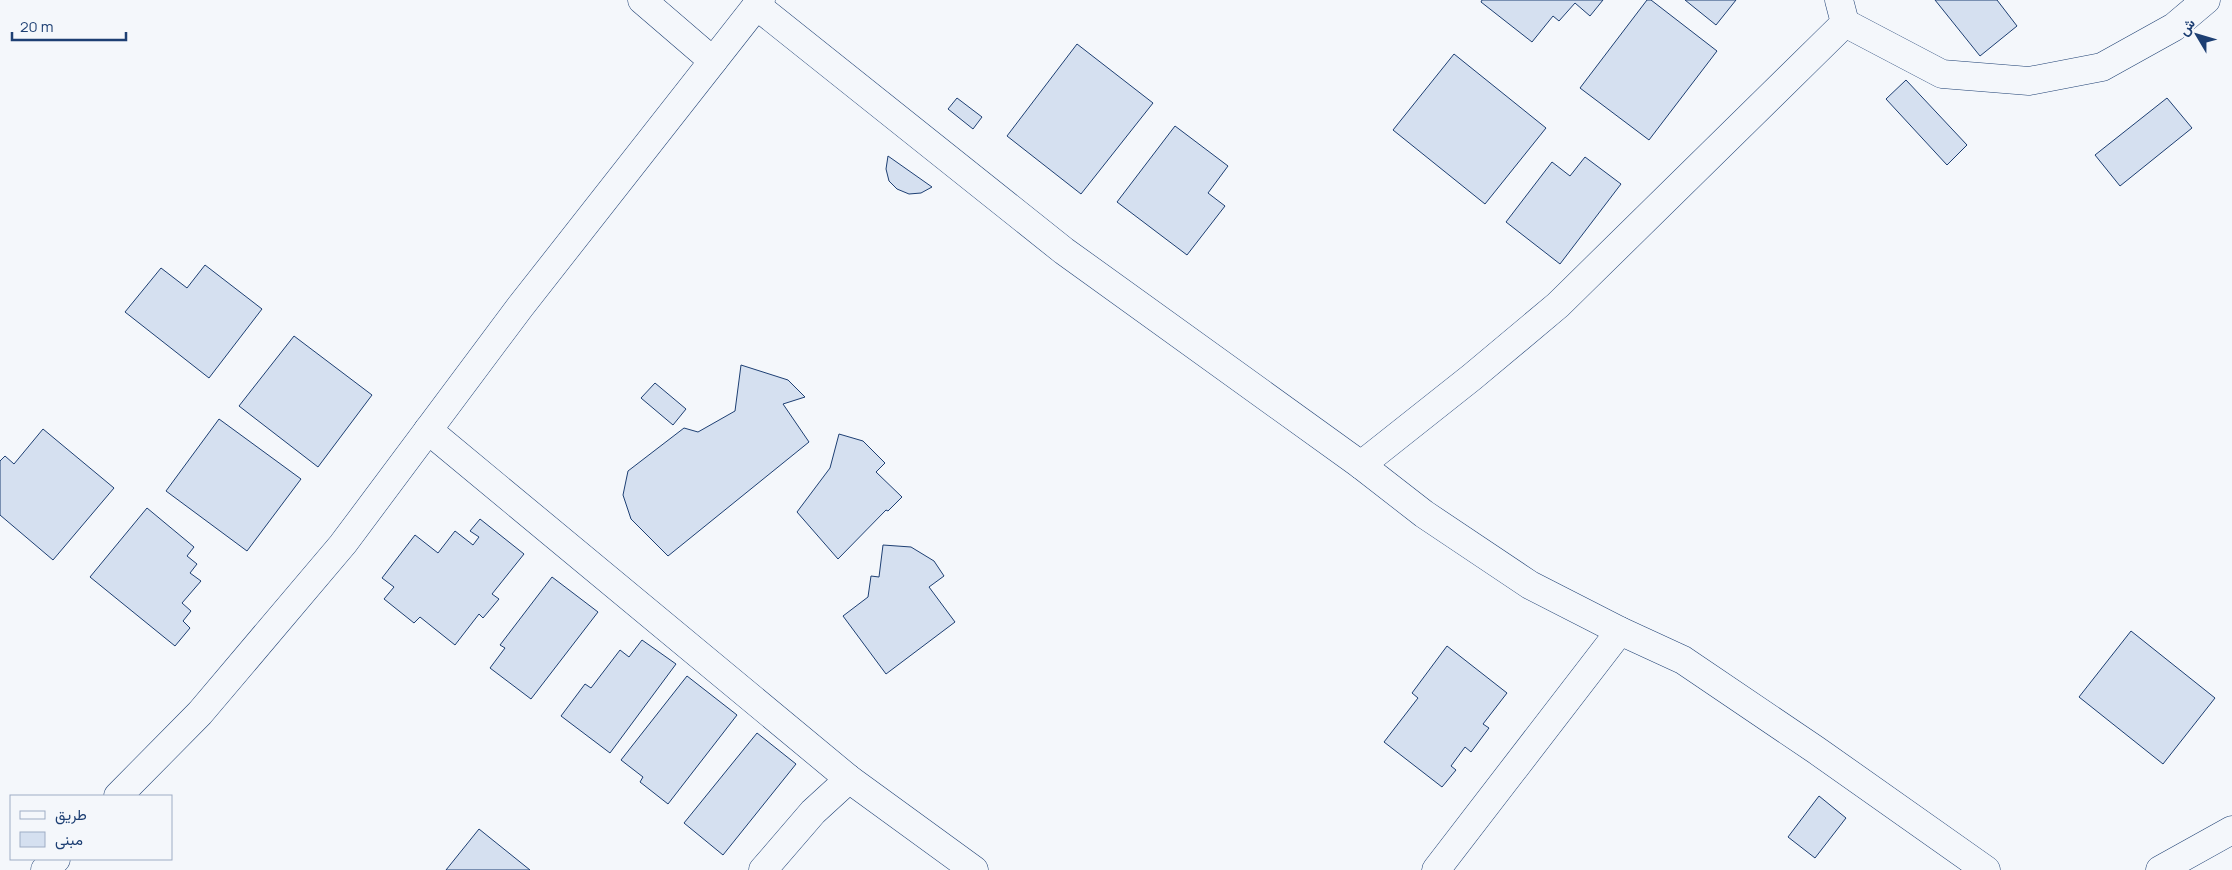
<svg xmlns="http://www.w3.org/2000/svg" width="2232" height="870" font-family="Manrope,Vazirmatn,sans-serif">
  <style>
    .building { fill: #d5e0f0; stroke: #1d3f73 }
    .lines { fill: none; stroke-linecap: round; stroke-linejoin: round }
    .minor-casing { stroke: #1d3f73; stroke-width: 29 }
    .minor { stroke: #f4f7fb; stroke-width: 28 }
  </style>
  <rect width="100%" height="100%" fill="#f4f7fb"/>
  <!-- building -->
  <g class="building">
    <polygon points="1482,0 1603,0 1590,16 1575,3 1559,21 1553,16 1532,42 1481,2"/>
    <polygon points="1647,0 1651,0 1717,51 1649,140 1580,88"/>
    <polygon points="1685,0 1736,0 1716,25"/>
    <polygon points="1935,0 1997,0 2017,26 1980,56"/>
    <polygon points="1077,44 1153,103 1081,194 1007,136"/>
    <polygon points="1454,54 1546,128 1485,204 1393,130"/>
    <polygon points="1906,80 1967,145 1947,165 1886,99"/>
    <polygon points="957,98 982,117 973,129 948,109"/>
    <polygon points="2167,98 2192,128 2120,186 2095,155"/>
    <polygon points="1175,126 1228,166 1208,193 1225,206 1187,255 1117,202"/>
    <polygon points="888,156 932,187 921,193 909,194 897,189 889,181 886,169"/>
    <polygon points="1585,157 1621,184 1560,264 1506,222 1552,162 1570,176"/>
    <polygon points="205,265 262,309 209,378 125,312 161,268 187,288"/>
    <polygon points="294,336 372,395 318,467 239,406"/>
    <polygon points="741,365 788,380 805,397 783,404 809,442 668,556 631,519 623,495 628,471 684,428 698,432 735,411"/>
    <polygon points="655,383 686,409 673,425 641,398"/>
    <polygon points="219,419 301,479 247,551 166,491"/>
    <polygon points="43,429 114,488 53,560 0,515 0,461 5,456 14,464"/>
    <polygon points="839,434 863,441 885,463 876,472 902,497 888,511 886,510 838,559 797,512 830,468"/>
    <polygon points="147,508 194,547 187,556 197,564 190,573 201,581 182,603 191,611 183,621 190,628 175,646 90,577"/>
    <polygon points="480,519 524,554 492,594 499,599 483,618 479,614 455,645 420,617 414,623 384,599 394,587 382,578 415,535 438,553 455,531 473,545 479,537 470,531"/>
    <polygon points="883,545 911,547 934,561 944,576 929,587 955,622 886,674 843,616 868,597 871,576 879,577"/>
    <polygon points="552,577 598,612 531,699 490,668 505,648 500,645"/>
    <polygon points="2131,631 2215,698 2163,764 2079,697"/>
    <polygon points="642,640 676,664 610,753 561,716 585,684 591,688 620,650 629,657"/>
    <polygon points="1447,646 1507,693 1483,724 1489,728 1471,752 1465,747 1451,766 1456,770 1442,787 1384,742 1418,698 1412,693"/>
    <polygon points="687,676 737,715 668,804 640,782 643,777 621,760"/>
    <polygon points="757,733 796,764 723,855 684,823"/>
    <polygon points="1819,796 1846,818 1815,858 1788,837"/>
    <polygon points="479,829 530,870 446,870"/>
  </g>
  <g class="lines">
    <!-- minor casing -->
    <g class="minor-casing">
      <g id="minor">
        <polyline points="642,0 713,61"/>
        <polyline points="757,6 1064,251 1361,465 1424,514 1530,585 1620,631 1683,660 1816,750 1986,870"/>
        <polyline points="1845,23 1942,74 2029,81 2102,67 2174,27 2206,0"/>
        <polyline points="428,430 849,779 974,870"/>
        <polyline points="1361,465 1472,377 1558,305 1845,23 1839,0"/>
        <polyline points="118,796 200,713 343,544 520,307 761,0"/>
        <polyline points="45,870 56,859"/>
        <polyline points="763,870 813,812 849,779"/>
        <polyline points="1436,870 1620,631"/>
        <polyline points="2160,870 2232,830"/>
      </g>
    </g>
    <!-- minor -->
    <use href="#minor" class="minor"/>
  </g>
  <!-- legend -->
  <rect x="10" y="795" width="162" height="65" fill="#f4f7fb" stroke="#9eadc5"/>
  <rect x="20" y="811" width="25" height="8" fill="#f4f7fb" stroke="#9eadc5"/>
  <text x="55" y="820" font-size="15" fill="#1d3f73">طريق</text>
  <rect x="20" y="832" width="25" height="15" fill="#d5e0f0" stroke="#9eadc5"/>
  <text x="55" y="845" font-size="15" fill="#1d3f73">مبنى</text>
  <!-- north arrow -->
  <g transform="translate(2197 35) rotate(308)" stroke="#f4f7fb" stroke-width="4" paint-order="stroke">
  <path d="M0-4L9 19L0 12L-9 19Z" fill="#1d3f73"/>
  <text y="-8" font-size="14" font-weight="bold" text-anchor="middle" fill="#1d3f73">ش</text>
  </g>
  <!-- scale -->
  <path d="M12 32v8h114v-8" fill="none" stroke="#1d3f73" stroke-width="2.5"/>
  <text x="20" y="32" font-size="15" fill="#1d3f73" stroke="#f4f7fb" stroke-width="4" paint-order="stroke">20 m</text>
</svg>
